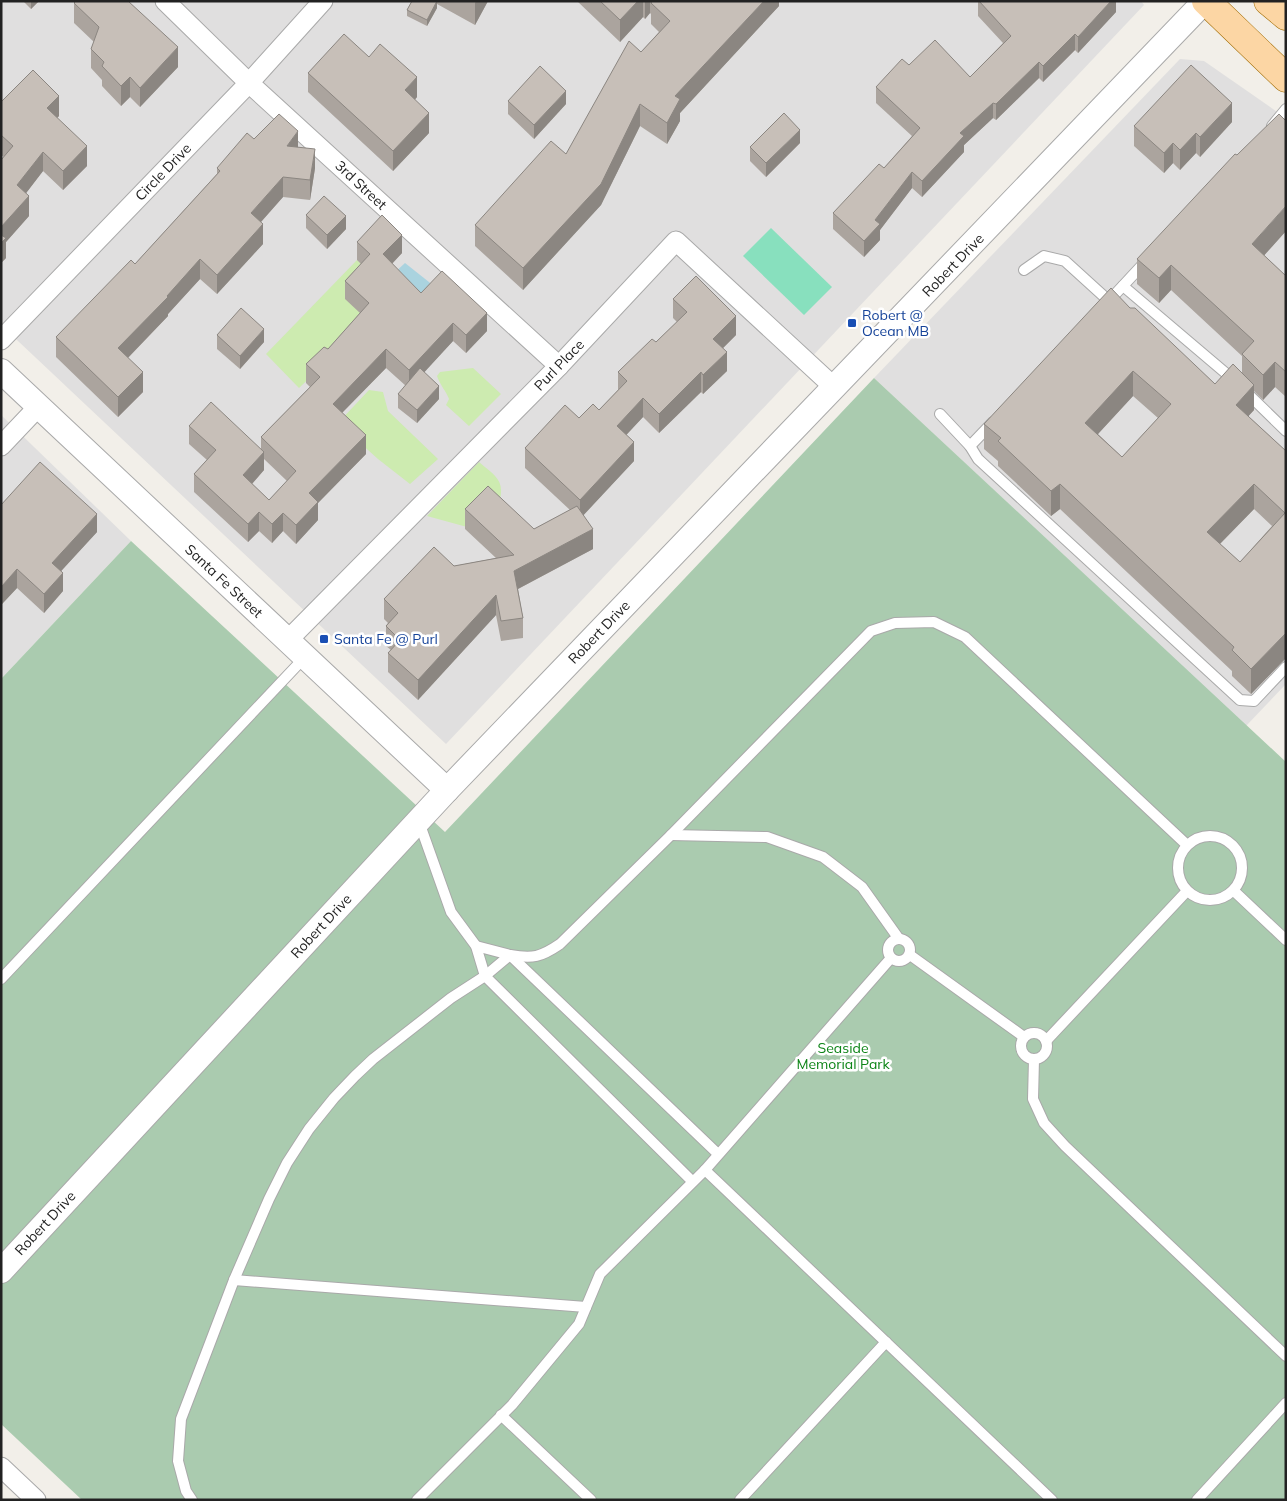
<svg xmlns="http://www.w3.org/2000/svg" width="1287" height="1501" font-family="Mulish,sans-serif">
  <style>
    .residential { fill: #e0dfdf }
    .grass { fill: #cdebb0 }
    .cemetery { fill: #aacbaf }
    .pitch { fill: #88e0be }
    .water { fill: #aad3df }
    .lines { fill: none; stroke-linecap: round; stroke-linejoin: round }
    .service-casing { stroke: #a9a9a9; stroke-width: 12 }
    .minor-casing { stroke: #a9a9a9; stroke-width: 21 }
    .tertiary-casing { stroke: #a9a9a9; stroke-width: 26 }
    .primary-casing { stroke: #a06b00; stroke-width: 29 }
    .service { stroke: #fff; stroke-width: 10 }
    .minor { stroke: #fff; stroke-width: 19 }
    .tertiary { stroke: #fff; stroke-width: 24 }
    .primary { stroke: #fcd6a4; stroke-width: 28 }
    .wall { fill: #aba49e; fill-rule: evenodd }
    .shaded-wall { fill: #8b8681 }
    .building { fill: #c7bfb8; stroke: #8b8681; fill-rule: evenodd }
    .transit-dot { fill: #1a4fb4; stroke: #fff; stroke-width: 2 }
    .labels { text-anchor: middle; stroke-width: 5; stroke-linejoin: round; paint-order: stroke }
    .street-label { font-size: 14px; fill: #222; stroke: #fff }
    .transit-label { font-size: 14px; fill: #164399; stroke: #fff; text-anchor: start }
    .park-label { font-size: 14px; fill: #0c8416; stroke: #fff }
  </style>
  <rect width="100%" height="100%" fill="#f2efe9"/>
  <!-- residential -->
  <g class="residential">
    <polygon points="1,1 1141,1 1144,5 446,744 1,325"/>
    <polygon points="1180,59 1204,61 1286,118 1286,684 1246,726 874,378"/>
    <polygon points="1,415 131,541 1,679"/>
  </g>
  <!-- grass -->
  <g class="grass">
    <polygon points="357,260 370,272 369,321 299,388 266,354"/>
    <path d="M 473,368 L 501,394 L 469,426 L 446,405 L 449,399 C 446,391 440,385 437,376 L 440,372 Z"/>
    <polygon points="369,390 383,392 388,411 438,459 410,484 378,459 338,423"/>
    <path d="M 479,462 C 498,478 506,481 498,507 L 467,527 L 427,516 Z"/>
  </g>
  <!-- cemetery -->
  <polygon class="cemetery" points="874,378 1286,762 1286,1500 82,1500 1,1424 1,679 131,541 445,832"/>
  <!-- pitch -->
  <polygon class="pitch" points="771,228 832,287 804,315 743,256"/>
  <!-- water -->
  <polygon class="water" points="405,263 434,286 422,301 392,275"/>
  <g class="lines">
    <!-- service casing -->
    <g class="service-casing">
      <g id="service">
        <polyline points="1272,126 1286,109"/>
        <polyline points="1024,270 1044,256 1065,261 1109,301"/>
        <polyline points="1123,286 1235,381"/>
        <polyline points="1107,303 1146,261"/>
        <polyline points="1245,391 1286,431"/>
        <polyline points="940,414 970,446 978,459 1240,700 1254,701 1286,667"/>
        <polyline points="970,446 993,422"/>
        <polyline points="419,822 451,912 476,946 485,976 692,1181"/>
        <polyline points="671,835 767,837 823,857 862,887 899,939"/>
        <circle cx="1210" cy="868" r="32"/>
        <polyline points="1234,891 1286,940"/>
        <circle cx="899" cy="950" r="11"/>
        <polyline points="476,946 510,955 718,1154"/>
        <polyline points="910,955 1024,1037"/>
        <polyline points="1,979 305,657"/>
        <circle cx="1034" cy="1046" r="13"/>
        <polyline points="1046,1041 1187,891"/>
        <polyline points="1034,1059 1033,1099 1044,1123 1065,1146 1286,1356"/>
        <polyline points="705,1170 1052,1500"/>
        <polyline points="234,1280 586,1307"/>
        <polyline points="501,1415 591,1500"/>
        <path d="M 192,1500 L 186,1491 L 178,1461 L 181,1419 L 234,1280 L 269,1199 L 287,1163 L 309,1129 L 334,1098 L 355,1076 L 373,1059 L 451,998 L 485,976 L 510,955 C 533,959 541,957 560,944 L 671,835 L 871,631 L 895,623 L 934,622 L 965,637 L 1187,845"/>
        <polyline points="417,1500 512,1405 579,1324 600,1274 705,1170 891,958"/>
        <polyline points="740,1500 886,1342"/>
        <polyline points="1197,1500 1286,1403"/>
      </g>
    </g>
    <!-- minor casing -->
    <g class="minor-casing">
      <g id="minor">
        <polyline points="165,1 249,83 559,366"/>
        <polyline points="1,340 249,83 323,1"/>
        <polyline points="1,446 38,407"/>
        <polyline points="287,641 559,366 676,241 835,388"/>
        <polyline points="1,1467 36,1500"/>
      </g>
    </g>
    <!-- tertiary casing -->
    <g class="tertiary-casing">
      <g id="tertiary">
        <polyline points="1,371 447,790"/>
        <polyline points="1,1271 447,790 1205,1"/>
      </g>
    </g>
    <!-- primary casing -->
    <g class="primary-casing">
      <g id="primary">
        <polyline points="1206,1 1286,78"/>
        <polyline points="1268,1 1286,16"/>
      </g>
    </g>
    <!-- service -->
    <use href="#service" class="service"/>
    <!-- minor -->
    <use href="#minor" class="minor"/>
    <!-- tertiary -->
    <use href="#tertiary" class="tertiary"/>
    <!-- primary -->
    <use href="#primary" class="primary"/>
  </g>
  <!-- wall -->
  <g class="wall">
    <polygon points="23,1 39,1 31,9"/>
    <polygon points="412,1 488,1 475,25 437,4 437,8 427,26 407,16 407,10"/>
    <polygon points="577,1 779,1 779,6 680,113 680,121 667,144 640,126 601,205 523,290 475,246 475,225 566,154 641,52 659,32 651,24 651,14 650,13 645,19 643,17 620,42"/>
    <polygon points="978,1 1116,1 1116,12 1078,53 1075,50 1043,82 1039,78 996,120 993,118 964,145 964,152 922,197 912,188 880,230 880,240 864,257 833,229 833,213 884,168 912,136 876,103 876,87 909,65 970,77 1003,43 978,16"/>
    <polygon points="74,3 178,67 140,107 130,97 121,106 102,86 102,80 91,68 91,49 94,42 74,23"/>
    <polygon points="369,57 417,97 415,100 429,133 393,171 308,92 308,73"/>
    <polygon points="508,101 566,104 534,139 508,114"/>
    <polygon points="1,102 59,116 57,118 87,166 63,190 43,171 26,193 29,216 6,242 6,258 1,263 1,160 4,157 1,155"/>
    <polygon points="1232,122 1200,157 1196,153 1180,170 1173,163 1164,173 1134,146 1134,126"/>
    <polygon points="254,139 298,147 315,168 310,200 283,197 261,222 263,244 217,294 200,279 168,314 168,316 128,358 143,392 118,417 56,357 56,337 135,264 217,174 217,168"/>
    <polygon points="800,143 766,177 750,161 750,147"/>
    <polygon points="306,215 346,229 327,249 306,228"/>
    <path d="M 1286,231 L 1264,255 L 1286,276 L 1286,397 L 1275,387 L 1263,400 L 1254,391 L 1254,410 L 1248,416 L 1286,451 L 1286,658 L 1251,694 L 1232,676 L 1232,671 L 1060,509 L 1051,516 L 998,466 L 998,461 L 984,449 L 984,424 L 1130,308 L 1215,384 L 1242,373 L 1242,356 L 1171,290 L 1159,303 L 1137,284 L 1137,259 ZM 1133,396 L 1158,418 L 1122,457 L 1098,434 ZM 1254,509 L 1272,526 L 1240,562 L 1220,544 Z"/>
    <path d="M 357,242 L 402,253 L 392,264 L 421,293 L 487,331 L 466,353 L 453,341 L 424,372 L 439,399 L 417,423 L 398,408 L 398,394 L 406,386 L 386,368 L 342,413 L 366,454 L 318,503 L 318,520 L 296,544 L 283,531 L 272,543 L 259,531 L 248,542 L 194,492 L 194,474 L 207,460 L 189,444 L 189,426 L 261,449 L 261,437 L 310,387 L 306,383 L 306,364 L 328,349 L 360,313 L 345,299 L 345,281 L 361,264 L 357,260 ZM 264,459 L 287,481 L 269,500 L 252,484 L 264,470 Z"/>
    <polygon points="673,299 736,335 723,348 727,371 703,394 701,392 659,433 643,417 626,435 634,461 583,515 593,549 518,589 523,618 523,638 501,641 496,615 418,700 388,672 388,653 391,650 386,646 386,626 388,623 384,619 384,599 454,566 496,558 465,529 465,509 534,529 570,510 525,468 525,448 579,418 599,410 618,390 618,372 656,342 677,322 673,318"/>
    <polygon points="217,335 264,342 240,369 217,349"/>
    <polygon points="1,505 97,532 61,571 63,591 44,613 17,588 2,604 1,603"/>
  </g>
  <!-- shaded-wall -->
  <g class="shaded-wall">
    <polygon points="31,1 39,1 31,9"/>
    <polygon points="437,1 437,8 427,26 427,20"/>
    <polygon points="476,1 488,1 475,25 475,3"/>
    <polygon points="638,1 643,1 643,17 620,42 620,20"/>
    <polygon points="645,1 650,1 650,13 645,19"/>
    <polygon points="764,1 779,1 779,6 680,113 680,121 667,144 667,123 675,96"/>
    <polygon points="1111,1 1116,1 1116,12 1078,53 1078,37"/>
    <polygon points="1075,34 1075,50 1043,82 1043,66"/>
    <polygon points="178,47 178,67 140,107 140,88"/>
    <polygon points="1039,62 1039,78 996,120 996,104"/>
    <polygon points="130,77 130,97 121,106 121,86"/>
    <polygon points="417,77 417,97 405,110 405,90"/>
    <polygon points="566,91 566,104 534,139 534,125"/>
    <polygon points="59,96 59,116 47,128 47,108"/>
    <polygon points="993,103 993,118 964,145 964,152 922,197 922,181 960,133"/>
    <polygon points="1232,103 1232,122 1200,157 1200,137"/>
    <polygon points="640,104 640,126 601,205 523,290 523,268"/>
    <polygon points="429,113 429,133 393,171 393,151"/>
    <polygon points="800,130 800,143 766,177 766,163"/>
    <polygon points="298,131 298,151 287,146"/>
    <polygon points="1196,133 1196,153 1180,170 1180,150"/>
    <polygon points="1173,143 1173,163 1164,173 1164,153"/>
    <polygon points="87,146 87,166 63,190 63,171"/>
    <polygon points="315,149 315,168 310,200 310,180"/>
    <polygon points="43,152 43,171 17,205 17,185"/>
    <polygon points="912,172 912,188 880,230 880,240 864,257 864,241 875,220"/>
    <polygon points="283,177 283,197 251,233 251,213"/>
    <polygon points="29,196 29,216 6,242 6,258 1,263 1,227"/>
    <polygon points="1286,206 1286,231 1252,269 1252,244"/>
    <polygon points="346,216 346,229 327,249 327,235"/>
    <polygon points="263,224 263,244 217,294 217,275"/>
    <polygon points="402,235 402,253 383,273 383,254"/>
    <polygon points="200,259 200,279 168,314 168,316 118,368 118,348"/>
    <polygon points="1171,265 1171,290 1159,303 1159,278"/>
    <polygon points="487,313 487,331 466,353 466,335"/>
    <polygon points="736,316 736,335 713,358 713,339"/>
    <polygon points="453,323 453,341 409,389 409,370"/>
    <polygon points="264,329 264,342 240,369 240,356"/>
    <polygon points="386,349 386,368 333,422 333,404"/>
    <polygon points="727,352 727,371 703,394 703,375"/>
    <polygon points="1275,362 1275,387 1263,400 1263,375"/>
    <polygon points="1133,371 1133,396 1085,448 1085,423"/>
    <polygon points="143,372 143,392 118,417 118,397"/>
    <polygon points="701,372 701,392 659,433 659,414"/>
    <polygon points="1254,385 1254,410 1236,430 1236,405"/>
    <polygon points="439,386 439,399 417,423 417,410"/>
    <polygon points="643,398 643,417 617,445 617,426"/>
    <polygon points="366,435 366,454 318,503 318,520 296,544 296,525 309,493"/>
    <polygon points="634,442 634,461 580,519 580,500"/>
    <polygon points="264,452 264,470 243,494 243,475"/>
    <polygon points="1060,484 1060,509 1051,516 1051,491"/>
    <polygon points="1254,484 1254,509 1207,557 1207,532"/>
    <polygon points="259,512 259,531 248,542 248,524"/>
    <polygon points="283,513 283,531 272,543 272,524"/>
    <polygon points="97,514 97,532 52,581 52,563"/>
    <polygon points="593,529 593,549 514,591 514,571"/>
    <polygon points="17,569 17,588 2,604 2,586"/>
    <polygon points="63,573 63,591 44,613 44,594"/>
    <polygon points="496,595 496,615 418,700 418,680"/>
    <polygon points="1286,633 1286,658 1251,694 1251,669"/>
  </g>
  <!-- building -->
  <g class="building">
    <polygon points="76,1 128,1 178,47 140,88 130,77 121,86 102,66 104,62 91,49 99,27 74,3"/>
    <polygon points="412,1 437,1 427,20 407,10"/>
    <polygon points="600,1 638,1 620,20"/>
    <polygon points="652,1 764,1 675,96 680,99 667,123 640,104 601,184 523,268 475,225 551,141 566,154 629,41 641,52 670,21 651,3"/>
    <polygon points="979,1 1111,1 1078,37 1075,34 1043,66 1039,62 996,104 993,103 960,133 964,136 922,181 912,172 875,220 880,224 864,241 833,213 879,164 884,168 920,128 876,87 902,59 909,65 935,40 970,77 1011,36"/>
    <polygon points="344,34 369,57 380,44 417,77 405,90 429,113 393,151 308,73"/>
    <polygon points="1191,65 1232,103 1200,137 1196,133 1180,150 1173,143 1164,153 1134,126"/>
    <polygon points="540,66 566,91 534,125 508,101"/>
    <polygon points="33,70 59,96 47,108 87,146 63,171 43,152 17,185 29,196 1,227 1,160 13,146 1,135 1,102"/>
    <polygon points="784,113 800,130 766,163 750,147"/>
    <polygon points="279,114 298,131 287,146 315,149 310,180 283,177 251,213 263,224 217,275 200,259 167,296 168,297 118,348 143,372 118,397 56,337 131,260 135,264 220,171 217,168 247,133 254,139"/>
    <polygon points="1279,114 1286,121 1286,206 1252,244 1286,276 1286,372 1275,362 1263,375 1242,354 1254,341 1171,265 1159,278 1137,259 1235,154 1237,155"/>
    <polygon points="324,196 346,216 327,235 306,215"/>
    <polygon points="382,215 402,235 383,254 421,293 442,271 487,313 466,335 453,323 409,370 386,349 333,404 366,435 309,493 318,502 296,525 283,513 272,524 259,512 248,524 194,474 216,450 189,426 211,402 264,452 243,475 269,500 296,471 261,437 320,377 306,364 324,347 328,349 369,303 345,281 370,254 357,242"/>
    <polygon points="1,235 6,238 1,243"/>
    <polygon points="696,276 736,316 713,339 727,352 703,375 701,372 659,414 643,398 617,426 634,442 580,500 525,448 565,405 579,418 593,404 599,410 627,381 618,372 652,339 656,342 687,312 673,299"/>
    <path d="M 1111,288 L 1130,308 L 1135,308 L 1215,384 L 1233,364 L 1254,385 L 1236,405 L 1286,451 L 1286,633 L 1251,669 L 1232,650 L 1234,647 L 1060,484 L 1051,491 L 998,441 L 1001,438 L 984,424 ZM 1133,371 L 1171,404 L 1122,457 L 1085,423 ZM 1254,484 L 1285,513 L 1240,562 L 1207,532 Z"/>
    <polygon points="241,308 264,329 240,356 217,335"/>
    <polygon points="420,368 439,386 417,410 398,394"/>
    <polygon points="40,462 97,514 52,563 63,573 44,594 17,569 2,586 1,585 1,505"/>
    <polygon points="488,486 534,529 577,506 593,529 514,571 523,618 501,621 496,595 418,680 388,653 400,640 386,626 398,613 384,599 434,547 454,566 514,555 465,509"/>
  </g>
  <!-- markers -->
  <g class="transit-dot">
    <rect x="847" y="318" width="10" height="10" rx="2.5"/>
    <rect x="319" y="634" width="10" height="10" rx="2.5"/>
  </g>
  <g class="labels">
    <!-- street labels -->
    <g class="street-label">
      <text transform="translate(163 172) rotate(-46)" y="5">Circle Drive</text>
      <text transform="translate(361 185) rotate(43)" y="5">3rd Street</text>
      <text transform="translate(953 265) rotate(-46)" y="5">Robert Drive</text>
      <text transform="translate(559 365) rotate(-46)" y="5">Purl Place</text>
      <text transform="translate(224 581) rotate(43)" y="5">Santa Fe Street</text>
      <text transform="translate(599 632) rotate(-46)" y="5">Robert Drive</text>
      <text transform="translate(321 926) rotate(-47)" y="5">Robert Drive</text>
      <text transform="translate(45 1223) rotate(-47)" y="5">Robert Drive</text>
    </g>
    <!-- transit labels -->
    <g class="transit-label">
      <text x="862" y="320">Robert @<tspan x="862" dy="16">Ocean MB</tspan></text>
      <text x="334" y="644">Santa Fe @ Purl</text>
    </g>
    <!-- park labels -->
    <g class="park-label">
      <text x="843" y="1053">Seaside<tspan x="843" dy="16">Memorial Park</tspan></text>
    </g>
  </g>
  <!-- border -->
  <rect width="1287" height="1501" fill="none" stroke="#222222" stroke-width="5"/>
</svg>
